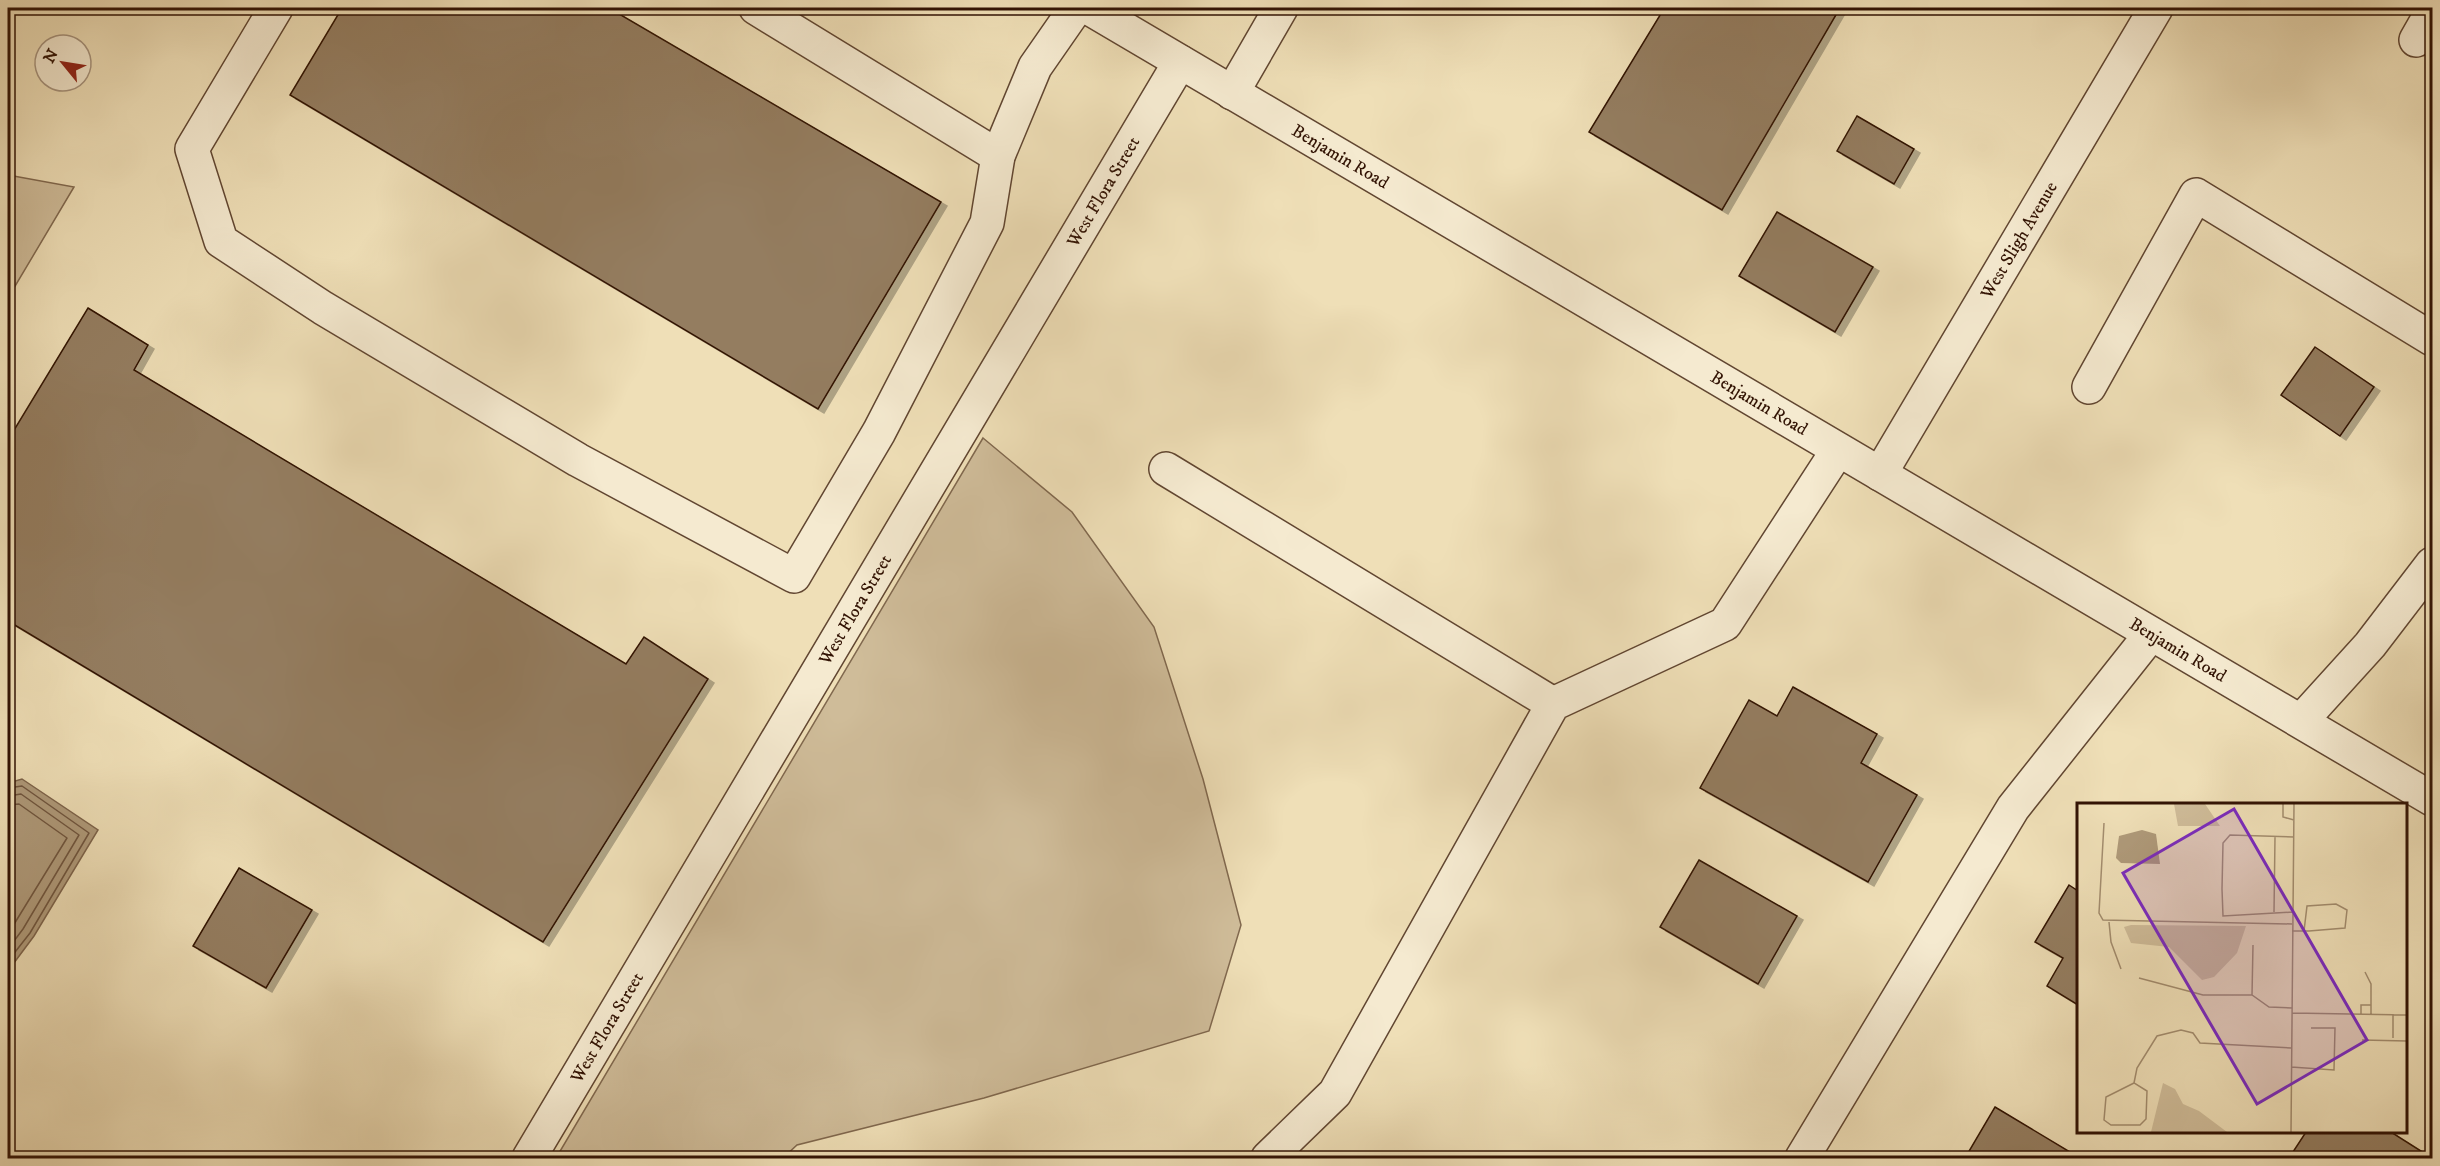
<svg xmlns="http://www.w3.org/2000/svg" width="2440" height="1166" font-family="'IM FELL DW Pica',serif">
  <style>
    .green { fill: #cfbc99; stroke: #80684e; stroke-width: 1.5 }
    .water { fill: #af9a7a; stroke: #7d644b; stroke-width: 1.5 }
    .lines { fill: none; stroke-linecap: round; stroke-linejoin: round }
    .shore { stroke: #70563f; stroke-width: 1.5 }
    .building { fill: #947d61; stroke: #321304; stroke-width: 1.5; filter: url(#shadow) }
    .minor-casing { stroke: #614631; stroke-width: 36 }
    .minor { stroke: #f5ead0; stroke-width: 33 }
    .labels { text-anchor: middle; stroke-width: 4.5; stroke-linejoin: round; paint-order: stroke }
    .street-label { font-size: 18px; fill: #321304; stroke: #f5ead0 }
    .inset-road { fill: none; stroke: #a38d6f; stroke-width: 1.5 }
    .view { fill: #7b2cbf; fill-opacity: 0.15; stroke: #7b2cbf; stroke-width: 3 }
    .inset-edge { fill: none; stroke: #321304; stroke-width: 3 }
  </style>
  <defs>
    <filter id="shadow"><feDropShadow dx="6" dy="4" stdDeviation="0" flood-color="#0004"/></filter>
  </defs>
  <rect width="100%" height="100%" fill="#efdfb7"/>
  <filter id="stains"><feTurbulence type="fractalNoise" baseFrequency=".00333" numOctaves="4"/><feColorMatrix values="0 0 0 0 .2 0 0 0 0 .09 0 0 0 0 .02 0 0 0 .5 -.17"/></filter>
  <radialGradient id="worn" r=".72"><stop offset=".6" stop-color="#630" stop-opacity="0"/><stop offset="1" stop-color="#630" stop-opacity=".3"/></radialGradient>
  <!-- green -->
  <g class="green">
    <polygon points="8,175 74,187 8,298"/>
    <polygon points="983,438 1072,512 1154,627 1203,779 1241,925 1209,1031 984,1098 797,1145 783,1158 556,1158"/>
  </g>
  <!-- water -->
  <polygon class="water" points="22,779 98,830 34,936 8,971 8,783"/>
  <g class="lines">
    <!-- shore -->
    <g class="shore">
      <polyline points="8,788 22,786 89,833 30,933 8,961"/>
      <polyline points="8,796 21,794 79,835 23,929 8,949"/>
      <polyline points="8,805 19,804 67,838 8,934"/>
    </g>
  </g>
  <!-- building -->
  <g class="building">
    <polygon points="342,8 609,8 941,202 818,409 290,95"/>
    <polygon points="1655,8 1840,8 1722,210 1589,132 1662,12"/>
    <polygon points="1857,116 1914,149 1894,184 1837,151"/>
    <polygon points="1777,212 1873,267 1835,332 1739,276"/>
    <polygon points="88,308 148,345 134,370 626,664 644,637 708,679 543,942 8,621 8,440"/>
    <polygon points="2315,347 2374,387 2340,436 2281,395"/>
    <polygon points="1793,687 1877,734 1861,763 1917,795 1868,882 1700,788 1749,700 1777,716"/>
    <polygon points="1699,860 1797,916 1758,984 1660,927"/>
    <polygon points="239,868 312,910 266,988 193,946"/>
    <polygon points="2069,885 2078,891 2078,1005 2047,986 2063,958 2035,942"/>
    <polygon points="1995,1107 2075,1155 2073,1158 1965,1158"/>
    <polygon points="2306,1132 2391,1132 2432,1158 2289,1158"/>
  </g>
  <g class="lines">
    <!-- minor casing -->
    <g class="minor-casing">
      <g id="minor">
        <polyline points="276,8 192,149 221,241 323,308 578,460 794,576 879,432 987,223 998,156 1035,67 1076,8"/>
        <polyline points="756,8 998,156"/>
        <path id="s1" d="M 1089,8 L 2432,799"/>
        <polyline points="2416,40 2432,12"/>
        <polyline points="1232,93 1281,8"/>
        <polyline points="2089,387 2196,195 2432,339"/>
        <polyline points="1166,469 1553,704"/>
        <path id="s2" d="M 1880,474 L 2156,8"/>
        <polyline points="2301,721 2370,645 2432,564"/>
        <path id="s3" d="M 529,1158 L 1180,62"/>
        <polyline points="1268,1158 1335,1093 1553,704 1725,624 1838,450"/>
        <polyline points="1802,1158 2013,808 2151,634"/>
      </g>
    </g>
    <!-- minor -->
    <use href="#minor" class="minor"/>
  </g>
  <g class="labels">
    <!-- street labels -->
    <g class="street-label">
      <text dy="6" stroke="none"><textPath href="#s1" startOffset="292">Benjamin Road</textPath></text>
      <text dy="6" stroke="none"><textPath href="#s3" startOffset="1124">West Flora Street</textPath></text>
      <text dy="6" stroke="none"><textPath href="#s2" startOffset="272">West Sligh Avenue</textPath></text>
      <text dy="6" stroke="none"><textPath href="#s1" startOffset="778">Benjamin Road</textPath></text>
      <text dy="6" stroke="none"><textPath href="#s3" startOffset="638">West Flora Street</textPath></text>
      <text dy="6" stroke="none"><textPath href="#s1" startOffset="1264">Benjamin Road</textPath></text>
      <text dy="6" stroke="none"><textPath href="#s3" startOffset="152">West Flora Street</textPath></text>
    </g>
  </g>
  <!-- overview -->
  <g transform="translate(2077 803)">
    <rect width="330" height="330" fill="#efdfb7"/>
    <path d="M 97,1 L 128,1 L 143,23 L 101,23 ZM 54,122 L 169,123 L 160,150 L 137,174 L 125,177 L 92,144 L 54,140 L 47,124 ZM 86,280 L 98,286 L 106,301 L 122,308 L 150,329 L 74,329 Z" fill="#cfbc99"/>
    <path d="M 65,27 L 79,31 L 83,61 L 44,60 L 39,55 L 42,33 Z" fill="#af9a7a"/>
    <path class="inset-road" d="M 206,1 L 206,14 L 217,17M 27,20 L 22,110 L 26,117 L 215,121M 197,109 L 198,34M 216,109 L 146,113 L 145,86 L 146,40 L 153,32 L 217,34M 32,119 L 34,139 L 44,166M 215,128 L 232,128 L 268,125 L 270,107 L 259,101 L 230,103 L 227,128M 288,169 L 294,181 L 294,211M 62,175 L 126,192 L 175,192 L 192,204 L 215,205M 175,192 L 176,142M 215,210 L 330,212M 284,211 L 284,202 L 294,202M 316,211 L 316,235M 285,237 L 330,238M 214,264 L 257,267 L 258,225 L 234,225M 57,280 L 29,294 L 27,317 L 34,322 L 63,322 L 69,316 L 70,288 L 57,280 L 60,265 L 80,233 L 104,227 L 116,230 L 123,240 L 214,245M 214,329 L 217,1"/>
    <path class="view" d="M 157,6 L 290,237 L 180,301 L 46,70 Z"/>
    <rect width="330" height="330" class="inset-edge"/>
  </g>
  <!-- margin -->
  <rect width="2440" height="1166" fill="none" stroke="#efdfb7" stroke-width="30"/>
  <rect x="9" y="9" width="2422" height="1148" fill="none" stroke="#321304" stroke-width="3"/>
  <rect x="15" y="15" width="2410" height="1136" fill="none" stroke="#321304" stroke-width="1.5"/>
  <!-- north arrow -->
  <g transform="translate(63 63) rotate(300)"><circle r="28" fill="#f5ead0" stroke="#a7947e" stroke-width="1.5"/>
  <path d="M0-4.5L10 22L0 15L-10 22Z" fill="#8f2418"/>
  <text y="-9" font-size="16" font-weight="bold" text-anchor="middle" fill="#321304">N</text>
  </g>
  <rect width="100%" height="100%" filter="url(#stains)"/>
  <rect width="100%" height="100%" fill="url(#worn)"/>
</svg>
